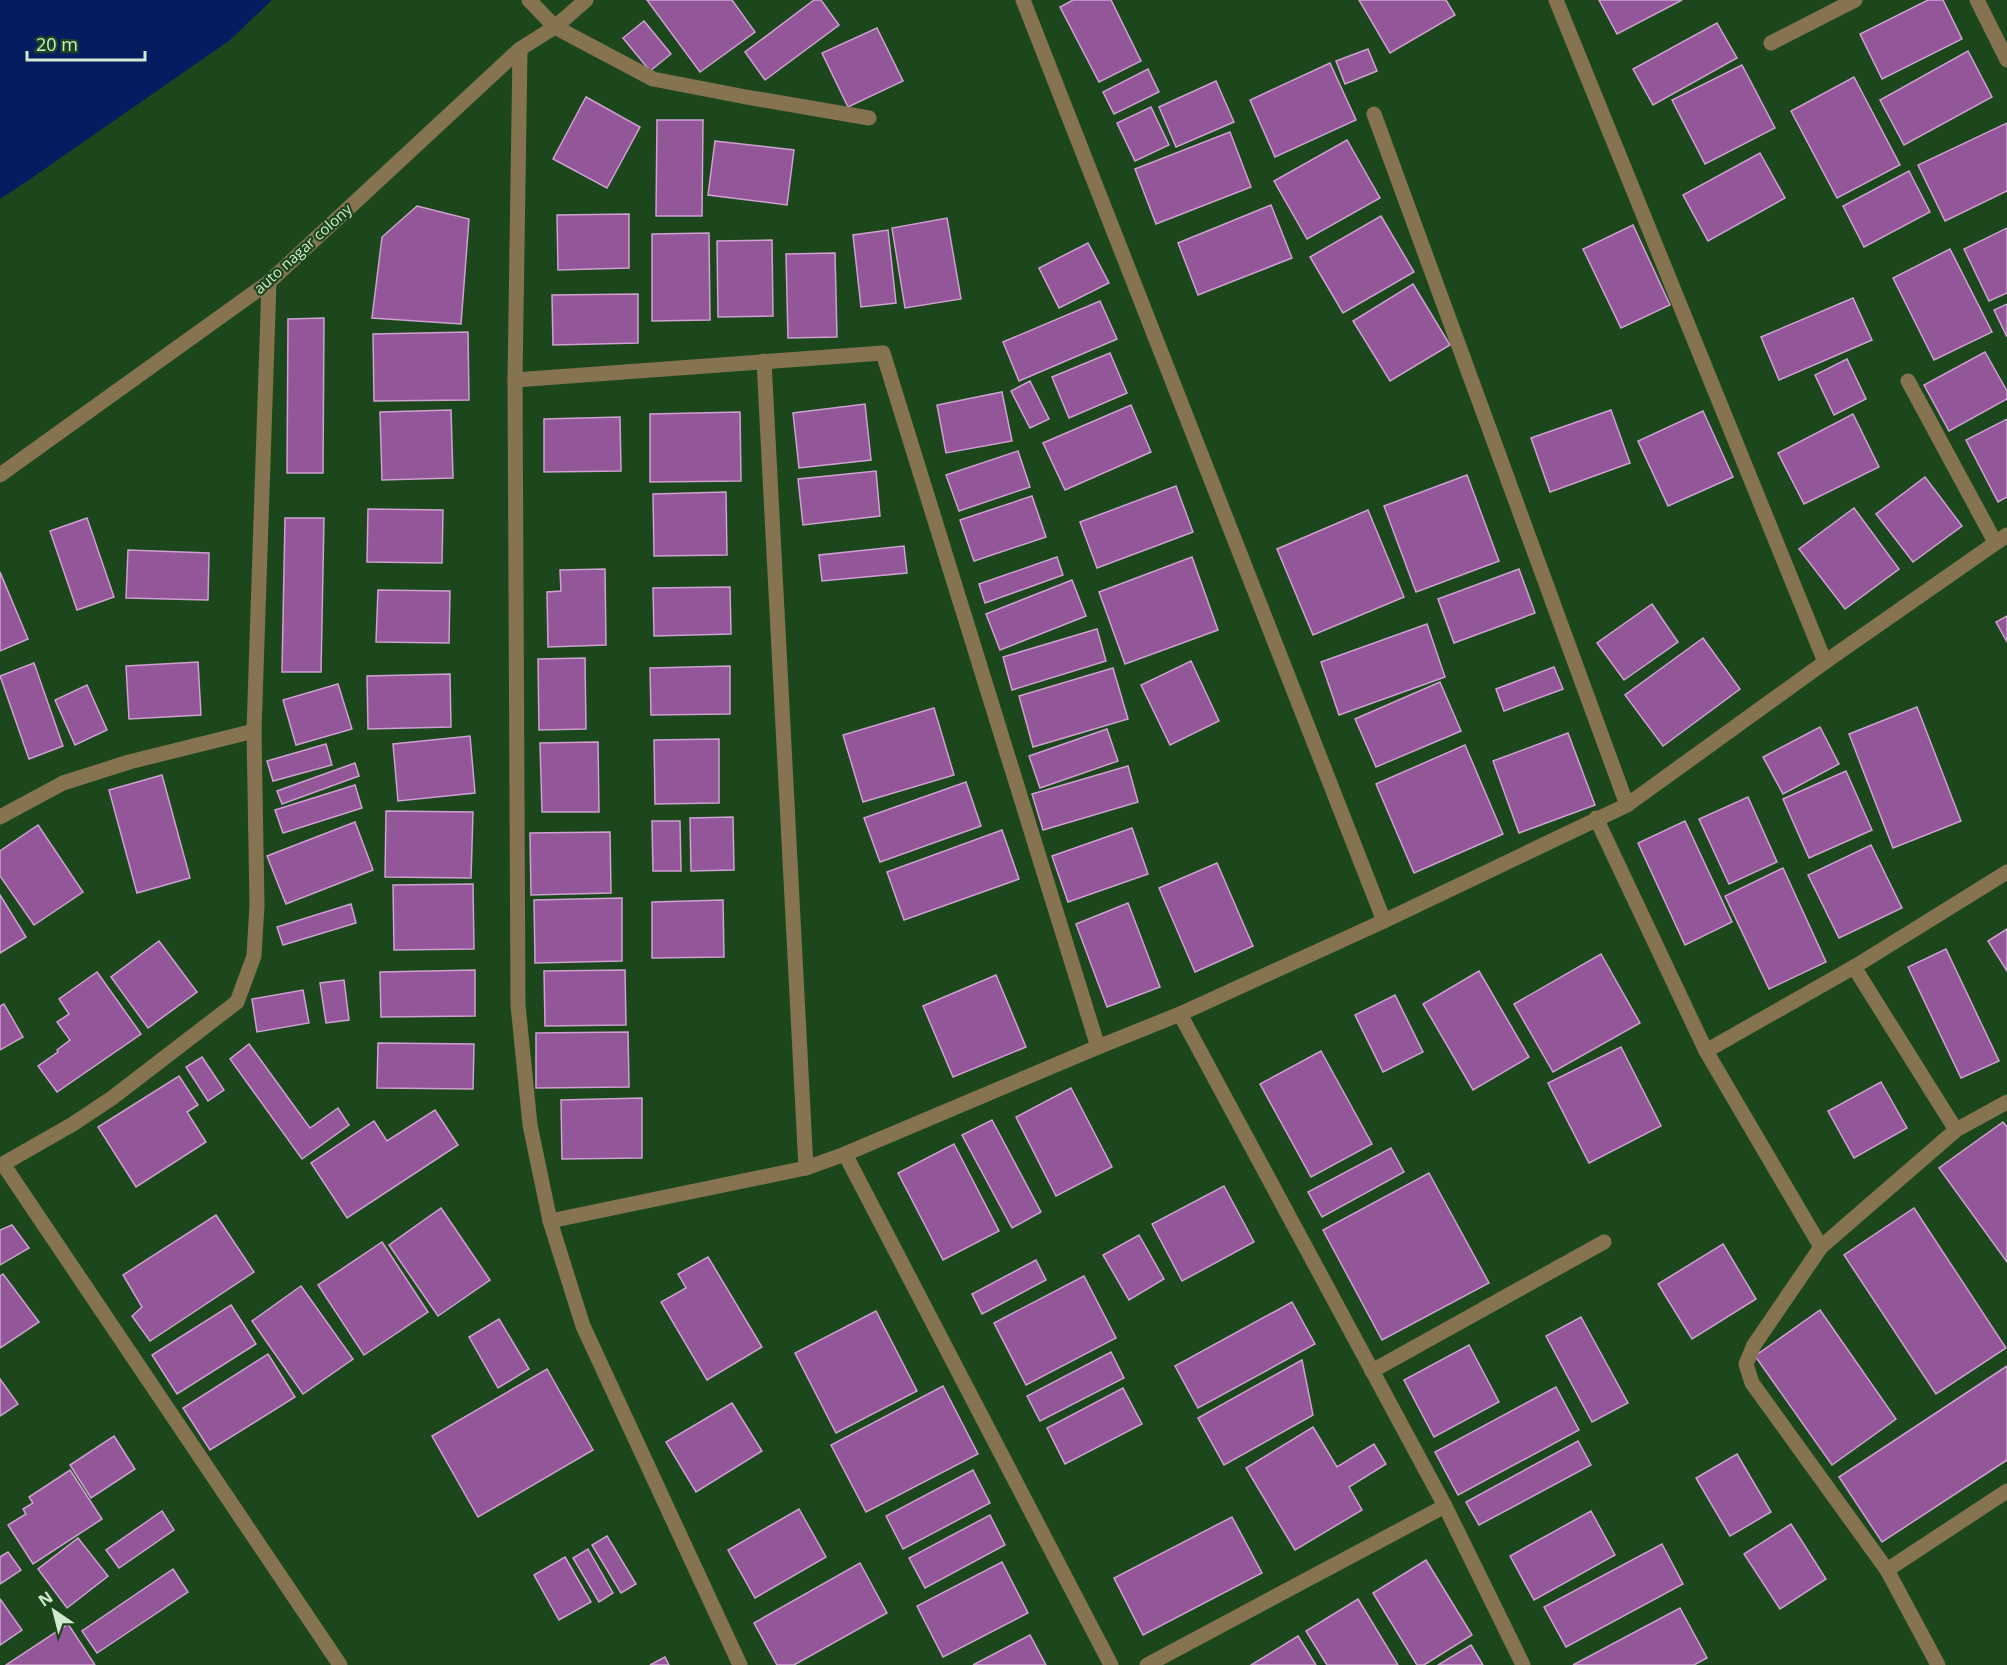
<svg xmlns="http://www.w3.org/2000/svg" width="2007" height="1665" font-family="'Open Sans',sans-serif">
  <style>
    .water { fill: #051d60 }
    .building { fill: #935698; stroke: #cea1d1; stroke-width: 1.5 }
    .lines { fill: none; stroke-linecap: round; stroke-linejoin: round }
    .minor { stroke: #867451; stroke-width: 15 }
    .labels { text-anchor: middle; stroke-width: 4.5; stroke-linejoin: round; paint-order: stroke }
    .street-label { font-size: 15px; fill: #d1e9d0; stroke: #1c471d }
  </style>
  <rect width="100%" height="100%" fill="#1c471d"/>
  <!-- water -->
  <polygon class="water" points="0,0 272,0 230,40 26,182 0,199"/>
  <!-- building -->
  <g class="building">
    <polygon points="647,0 732,0 755,32 700,72"/>
    <polygon points="814,0 821,0 839,25 765,80 745,52"/>
    <polygon points="1073,0 1111,0 1141,61 1099,82 1060,7"/>
    <polygon points="1359,0 1446,0 1455,15 1390,53"/>
    <polygon points="1599,0 1682,0 1617,34"/>
    <polygon points="1928,0 1943,0 1962,39 1882,79 1860,34"/>
    <polygon points="644,21 671,54 650,71 623,38"/>
    <polygon points="1717,23 1737,58 1653,105 1633,69"/>
    <polygon points="877,28 903,81 848,107 822,53"/>
    <polygon points="1368,49 1377,71 1345,84 1336,61"/>
    <polygon points="1968,51 1992,97 1904,145 1880,100"/>
    <polygon points="1330,63 1356,120 1275,157 1250,100"/>
    <polygon points="1742,65 1775,128 1705,164 1672,100"/>
    <polygon points="1148,69 1159,92 1114,114 1103,92"/>
    <polygon points="1854,77 1900,165 1837,198 1791,111"/>
    <polygon points="1216,81 1234,122 1176,147 1159,107"/>
    <polygon points="586,97 640,127 607,188 553,159"/>
    <polygon points="1151,107 1169,145 1135,161 1117,123"/>
    <polygon points="657,120 703,120 702,216 656,216"/>
    <polygon points="2007,123 2007,191 1945,221 1918,165"/>
    <polygon points="1230,132 1251,187 1156,224 1135,169"/>
    <polygon points="1347,140 1380,198 1307,239 1274,181"/>
    <polygon points="715,141 794,150 787,205 708,195"/>
    <polygon points="1760,153 1785,198 1708,241 1683,195"/>
    <polygon points="1909,171 1930,212 1864,247 1843,206"/>
    <polygon points="1271,205 1292,258 1198,295 1178,243"/>
    <polygon points="417,206 469,219 461,324 372,318 382,237"/>
    <polygon points="629,214 629,268 558,270 557,215"/>
    <polygon points="1381,216 1414,272 1343,313 1310,257"/>
    <polygon points="947,218 961,299 905,308 892,228"/>
    <polygon points="1633,225 1670,305 1621,328 1583,249"/>
    <polygon points="2007,228 2007,293 1989,301 1964,249"/>
    <polygon points="888,230 896,303 861,307 853,235"/>
    <polygon points="709,233 710,320 652,321 652,234"/>
    <polygon points="772,240 773,316 718,317 717,241"/>
    <polygon points="1088,243 1109,283 1059,308 1039,268"/>
    <polygon points="1950,249 1992,332 1934,360 1893,278"/>
    <polygon points="835,253 837,337 788,338 786,254"/>
    <polygon points="1413,284 1450,345 1390,381 1353,321"/>
    <polygon points="638,294 638,343 553,345 552,295"/>
    <polygon points="1853,298 1872,340 1779,380 1761,337"/>
    <polygon points="1100,301 1117,339 1019,381 1003,342"/>
    <polygon points="2007,304 2007,337 1994,310"/>
    <polygon points="324,318 323,473 287,473 288,319"/>
    <polygon points="468,332 469,400 374,401 373,334"/>
    <polygon points="1985,352 2007,391 2007,399 1949,431 1924,385"/>
    <polygon points="1110,353 1127,393 1069,418 1052,377"/>
    <polygon points="1847,359 1866,399 1834,415 1815,375"/>
    <polygon points="1030,381 1049,419 1030,428 1011,391"/>
    <polygon points="1002,392 1012,441 946,453 937,405"/>
    <polygon points="865,404 871,460 799,468 793,413"/>
    <polygon points="1131,405 1151,452 1065,490 1043,443"/>
    <polygon points="451,410 453,478 382,480 380,412"/>
    <polygon points="1611,410 1630,463 1550,492 1531,438"/>
    <polygon points="1703,411 1733,477 1668,506 1638,441"/>
    <polygon points="740,412 741,481 650,482 650,414"/>
    <polygon points="1853,414 1879,467 1804,504 1778,453"/>
    <polygon points="620,417 621,471 544,472 544,419"/>
    <polygon points="2007,419 2007,497 1998,502 1966,440"/>
    <polygon points="1018,451 1030,487 959,511 946,475"/>
    <polygon points="876,471 880,516 803,525 798,479"/>
    <polygon points="1467,475 1499,561 1416,592 1384,506"/>
    <polygon points="1925,477 1962,526 1913,562 1876,514"/>
    <polygon points="1176,486 1193,532 1097,568 1080,522"/>
    <polygon points="726,492 727,555 654,556 653,494"/>
    <polygon points="1032,496 1046,537 974,561 960,520"/>
    <polygon points="1854,508 1899,569 1845,609 1799,549"/>
    <polygon points="368,509 443,510 442,563 367,562"/>
    <polygon points="1368,510 1404,597 1313,635 1277,549"/>
    <polygon points="87,518 114,597 77,610 50,531"/>
    <polygon points="285,518 324,518 321,672 282,672"/>
    <polygon points="904,546 907,573 822,581 819,555"/>
    <polygon points="128,550 209,553 208,600 126,598"/>
    <polygon points="1057,557 1063,575 985,603 979,584"/>
    <polygon points="1192,557 1218,630 1125,664 1099,592"/>
    <polygon points="605,569 606,645 548,647 547,592 561,591 560,570"/>
    <polygon points="1519,569 1535,613 1454,643 1438,599"/>
    <polygon points="0,572 28,639 0,651"/>
    <polygon points="1072,580 1086,616 1000,650 986,614"/>
    <polygon points="730,587 731,634 654,636 653,588"/>
    <polygon points="378,590 450,591 449,643 376,642"/>
    <polygon points="1652,604 1678,642 1624,680 1597,643"/>
    <polygon points="2007,616 2007,642 1996,622"/>
    <polygon points="1427,624 1445,677 1339,715 1321,662"/>
    <polygon points="1097,629 1106,661 1012,690 1003,657"/>
    <polygon points="1703,638 1740,689 1663,746 1625,695"/>
    <polygon points="585,658 586,729 539,730 538,659"/>
    <polygon points="1191,661 1219,721 1170,745 1141,685"/>
    <polygon points="198,662 201,715 129,719 126,666"/>
    <polygon points="34,663 63,746 29,759 0,676"/>
    <polygon points="730,666 730,714 651,715 650,668"/>
    <polygon points="1554,667 1563,689 1504,711 1496,689"/>
    <polygon points="1113,668 1128,719 1033,747 1019,696"/>
    <polygon points="450,674 451,727 368,729 367,676"/>
    <polygon points="1440,682 1461,731 1376,767 1355,719"/>
    <polygon points="338,684 352,729 296,745 283,700"/>
    <polygon points="87,685 107,730 75,745 55,700"/>
    <polygon points="1917,707 1961,821 1893,848 1849,734"/>
    <polygon points="934,708 954,775 863,802 843,735"/>
    <polygon points="1820,727 1839,764 1783,794 1763,757"/>
    <polygon points="1107,729 1118,761 1040,788 1029,756"/>
    <polygon points="1568,733 1595,805 1519,833 1493,761"/>
    <polygon points="470,736 475,793 398,801 393,744"/>
    <polygon points="719,739 719,803 655,804 654,740"/>
    <polygon points="598,742 599,812 542,812 540,743"/>
    <polygon points="326,744 332,765 273,781 267,761"/>
    <polygon points="1465,745 1503,834 1414,873 1376,784"/>
    <polygon points="355,763 359,776 282,804 277,791"/>
    <polygon points="1128,766 1138,802 1043,830 1032,794"/>
    <polygon points="1846,771 1872,830 1809,858 1783,799"/>
    <polygon points="162,775 190,878 137,893 109,790"/>
    <polygon points="966,782 981,826 880,862 864,818"/>
    <polygon points="355,785 362,808 283,833 275,810"/>
    <polygon points="1748,797 1777,862 1729,884 1699,819"/>
    <polygon points="386,811 473,812 471,878 385,877"/>
    <polygon points="733,817 734,870 691,871 690,818"/>
    <polygon points="652,821 680,821 681,871 653,871"/>
    <polygon points="1685,821 1732,922 1685,945 1638,843"/>
    <polygon points="355,822 373,870 286,904 267,856"/>
    <polygon points="38,825 83,892 34,925 0,876 0,851"/>
    <polygon points="1132,828 1148,874 1068,902 1052,856"/>
    <polygon points="1002,830 1019,879 904,920 887,872"/>
    <polygon points="610,832 611,893 531,895 530,833"/>
    <polygon points="1871,845 1902,908 1839,938 1808,875"/>
    <polygon points="1217,863 1253,946 1195,972 1159,888"/>
    <polygon points="1783,868 1826,962 1769,989 1725,896"/>
    <polygon points="473,884 474,949 394,950 393,885"/>
    <polygon points="0,895 26,937 0,953"/>
    <polygon points="622,898 622,961 535,963 534,900"/>
    <polygon points="723,900 724,957 652,958 652,902"/>
    <polygon points="1128,903 1160,987 1107,1007 1076,924"/>
    <polygon points="351,904 356,923 283,945 277,927"/>
    <polygon points="2007,929 2007,971 1988,941"/>
    <polygon points="159,941 197,992 148,1028 111,977"/>
    <polygon points="1946,949 1999,1061 1961,1078 1908,967"/>
    <polygon points="1601,954 1640,1023 1553,1072 1514,1004"/>
    <polygon points="475,970 475,1016 381,1017 380,972"/>
    <polygon points="625,970 626,1025 545,1026 544,971"/>
    <polygon points="1479,971 1529,1057 1473,1090 1423,1004"/>
    <polygon points="97,972 141,1034 57,1092 38,1066 58,1052 57,1050 70,1040 57,1022 69,1014 59,999"/>
    <polygon points="996,975 1026,1047 953,1077 923,1006"/>
    <polygon points="344,980 349,1020 326,1023 320,983"/>
    <polygon points="303,990 309,1023 257,1032 252,999"/>
    <polygon points="1395,995 1423,1052 1383,1072 1355,1015"/>
    <polygon points="4,1004 23,1037 0,1050 0,1006"/>
    <polygon points="628,1032 629,1087 536,1088 536,1033"/>
    <polygon points="378,1043 474,1044 473,1089 377,1088"/>
    <polygon points="249,1044 310,1128 338,1108 349,1125 302,1159 230,1059"/>
    <polygon points="1621,1047 1661,1126 1589,1163 1548,1083"/>
    <polygon points="1321,1051 1372,1144 1311,1177 1260,1084"/>
    <polygon points="202,1057 224,1090 208,1101 186,1067"/>
    <polygon points="179,1076 198,1105 187,1112 206,1142 136,1187 98,1127"/>
    <polygon points="1881,1082 1907,1128 1854,1158 1828,1111"/>
    <polygon points="1071,1088 1112,1167 1056,1196 1016,1117"/>
    <polygon points="642,1098 642,1158 562,1159 561,1100"/>
    <polygon points="435,1110 458,1145 347,1218 311,1163 374,1121 387,1141"/>
    <polygon points="992,1120 1041,1212 1012,1228 962,1135"/>
    <polygon points="2003,1122 2007,1127 2007,1262 1939,1168"/>
    <polygon points="954,1144 999,1231 943,1260 898,1173"/>
    <polygon points="1391,1148 1404,1172 1322,1217 1308,1192"/>
    <polygon points="1429,1173 1489,1283 1382,1340 1323,1230"/>
    <polygon points="1224,1186 1254,1242 1182,1281 1152,1224"/>
    <polygon points="441,1208 490,1280 438,1316 389,1245"/>
    <polygon points="1914,1208 2006,1348 1936,1394 1844,1255"/>
    <polygon points="216,1215 254,1272 150,1341 132,1316 142,1307 123,1275"/>
    <polygon points="12,1225 29,1248 0,1265 0,1230"/>
    <polygon points="1139,1235 1164,1279 1129,1300 1103,1255"/>
    <polygon points="382,1242 428,1312 364,1355 318,1285"/>
    <polygon points="1723,1244 1756,1299 1692,1339 1658,1284"/>
    <polygon points="708,1257 762,1347 707,1380 661,1302 686,1288 678,1274"/>
    <polygon points="1036,1260 1046,1280 982,1314 972,1294"/>
    <polygon points="3,1274 39,1322 0,1348 0,1276"/>
    <polygon points="1084,1276 1116,1338 1026,1385 994,1323"/>
    <polygon points="301,1286 353,1359 303,1394 252,1321"/>
    <polygon points="1292,1302 1315,1344 1198,1408 1175,1366"/>
    <polygon points="231,1305 256,1344 177,1394 152,1355"/>
    <polygon points="1820,1310 1896,1419 1832,1465 1755,1356"/>
    <polygon points="876,1311 917,1391 836,1433 795,1353"/>
    <polygon points="1581,1317 1628,1403 1592,1422 1546,1336"/>
    <polygon points="499,1319 529,1369 498,1388 469,1337"/>
    <polygon points="1469,1345 1499,1402 1434,1437 1404,1380"/>
    <polygon points="1111,1352 1124,1378 1040,1421 1027,1396"/>
    <polygon points="268,1354 295,1397 210,1450 183,1408"/>
    <polygon points="1302,1360 1313,1415 1224,1465 1198,1418"/>
    <polygon points="2007,1366 2007,1460 1882,1542 1839,1477"/>
    <polygon points="547,1369 593,1450 478,1517 432,1436"/>
    <polygon points="0,1379 18,1404 0,1416"/>
    <polygon points="943,1386 978,1454 866,1512 831,1445"/>
    <polygon points="1556,1387 1579,1430 1458,1495 1435,1452"/>
    <polygon points="1123,1388 1142,1424 1065,1464 1047,1428"/>
    <polygon points="732,1403 762,1451 696,1492 666,1442"/>
    <polygon points="1313,1427 1337,1467 1374,1444 1386,1464 1349,1487 1362,1510 1295,1550 1246,1468"/>
    <polygon points="114,1436 135,1469 91,1498 70,1465"/>
    <polygon points="1578,1441 1591,1465 1479,1525 1466,1502"/>
    <polygon points="1737,1454 1771,1512 1730,1536 1696,1478"/>
    <polygon points="70,1470 102,1519 33,1564 8,1525 26,1514 23,1509 33,1503 29,1497"/>
    <polygon points="973,1470 990,1503 903,1549 886,1516"/>
    <polygon points="799,1509 826,1557 755,1598 728,1550"/>
    <polygon points="162,1511 174,1530 119,1568 106,1550"/>
    <polygon points="1591,1511 1615,1555 1534,1600 1510,1556"/>
    <polygon points="990,1515 1005,1545 925,1588 909,1558"/>
    <polygon points="1232,1517 1262,1573 1143,1635 1114,1578"/>
    <polygon points="1791,1524 1826,1579 1780,1609 1744,1554"/>
    <polygon points="607,1536 636,1584 621,1593 592,1545"/>
    <polygon points="78,1538 108,1576 67,1608 38,1569"/>
    <polygon points="1662,1544 1683,1584 1566,1647 1544,1607"/>
    <polygon points="588,1549 613,1593 599,1602 573,1558"/>
    <polygon points="8,1552 21,1570 0,1584 0,1557"/>
    <polygon points="565,1557 591,1602 559,1620 534,1575"/>
    <polygon points="1426,1560 1472,1635 1424,1665 1417,1665 1373,1593"/>
    <polygon points="1002,1562 1028,1613 943,1657 917,1606"/>
    <polygon points="860,1563 887,1613 794,1665 777,1665 754,1623"/>
    <polygon points="173,1569 188,1592 97,1653 82,1631"/>
    <polygon points="0,1599 22,1630 0,1645"/>
    <polygon points="1358,1599 1398,1665 1327,1665 1306,1631"/>
    <polygon points="1680,1608 1707,1658 1694,1665 1573,1665"/>
    <polygon points="68,1624 95,1665 6,1665"/>
    <polygon points="1030,1635 1046,1665 973,1665"/>
    <polygon points="1298,1636 1316,1665 1251,1665"/>
    <polygon points="1471,1645 1483,1665 1438,1665"/>
    <polygon points="665,1657 669,1665 650,1665"/>
  </g>
  <g class="lines">
    <!-- minor -->
    <g class="minor">
      <polyline points="529,0 555,27 653,79 746,97 869,118"/>
      <polyline points="1023,0 1384,921"/>
      <polyline points="1556,0 1825,662"/>
      <polyline points="1977,0 2007,60"/>
      <polyline points="1771,43 1855,0"/>
      <polyline points="520,49 515,380 518,1005 530,1125 550,1221 583,1326 740,1665"/>
      <polyline points="1374,114 1627,805"/>
      <polyline points="269,282 254,731 257,905 254,956 237,1002 112,1098 73,1124 3,1164 340,1665"/>
      <polyline points="764,361 806,1168"/>
      <polyline points="515,380 883,353 1098,1047"/>
      <polyline points="1908,381 1995,542"/>
      <polyline points="0,475 269,282 520,49 555,27 586,0"/>
      <polyline points="0,817 63,783 129,762 254,731"/>
      <polyline points="1596,818 1706,1051 1821,1247"/>
      <polyline points="1854,967 1956,1130"/>
      <polyline points="1180,1014 1445,1506 1523,1665"/>
      <polyline points="1706,1051 1854,967 2007,872"/>
      <polyline points="845,1154 1111,1665"/>
      <polyline points="550,1221 806,1168 845,1154 1098,1047 1180,1014 1384,921 1627,805 1825,662 2007,535"/>
      <polyline points="1372,1371 1604,1242"/>
      <polyline points="1887,1570 2007,1491"/>
      <polyline points="1147,1665 1445,1506"/>
      <polyline points="1938,1665 1887,1570 1752,1383 1746,1364 1754,1345 1821,1247 1956,1130 2007,1102"/>
    </g>
  </g>
  <g class="labels">
    <!-- street labels -->
    <g class="street-label">
      <text transform="translate(303 249) rotate(-42)" y="5">auto nagar colony</text>
    </g>
  </g>
  <!-- north arrow -->
  <g transform="translate(54 1611) rotate(325)" stroke="#1c471d" stroke-width="4.5" paint-order="stroke">
  <path d="M0-4.5L10 22L0 15L-10 22Z" fill="#d1e9d0"/>
  <text y="-9" font-size="16" font-weight="bold" text-anchor="middle" fill="#d1e9d0">N</text>
  </g>
  <!-- scale -->
  <path d="M27 51v9h118v-9" fill="none" stroke="#d1e9d0" stroke-width="3"/>
  <text x="36" y="51" font-size="18" fill="#d1e9d0" stroke="#1c471d" stroke-width="4.5" paint-order="stroke">20 m</text>
</svg>
